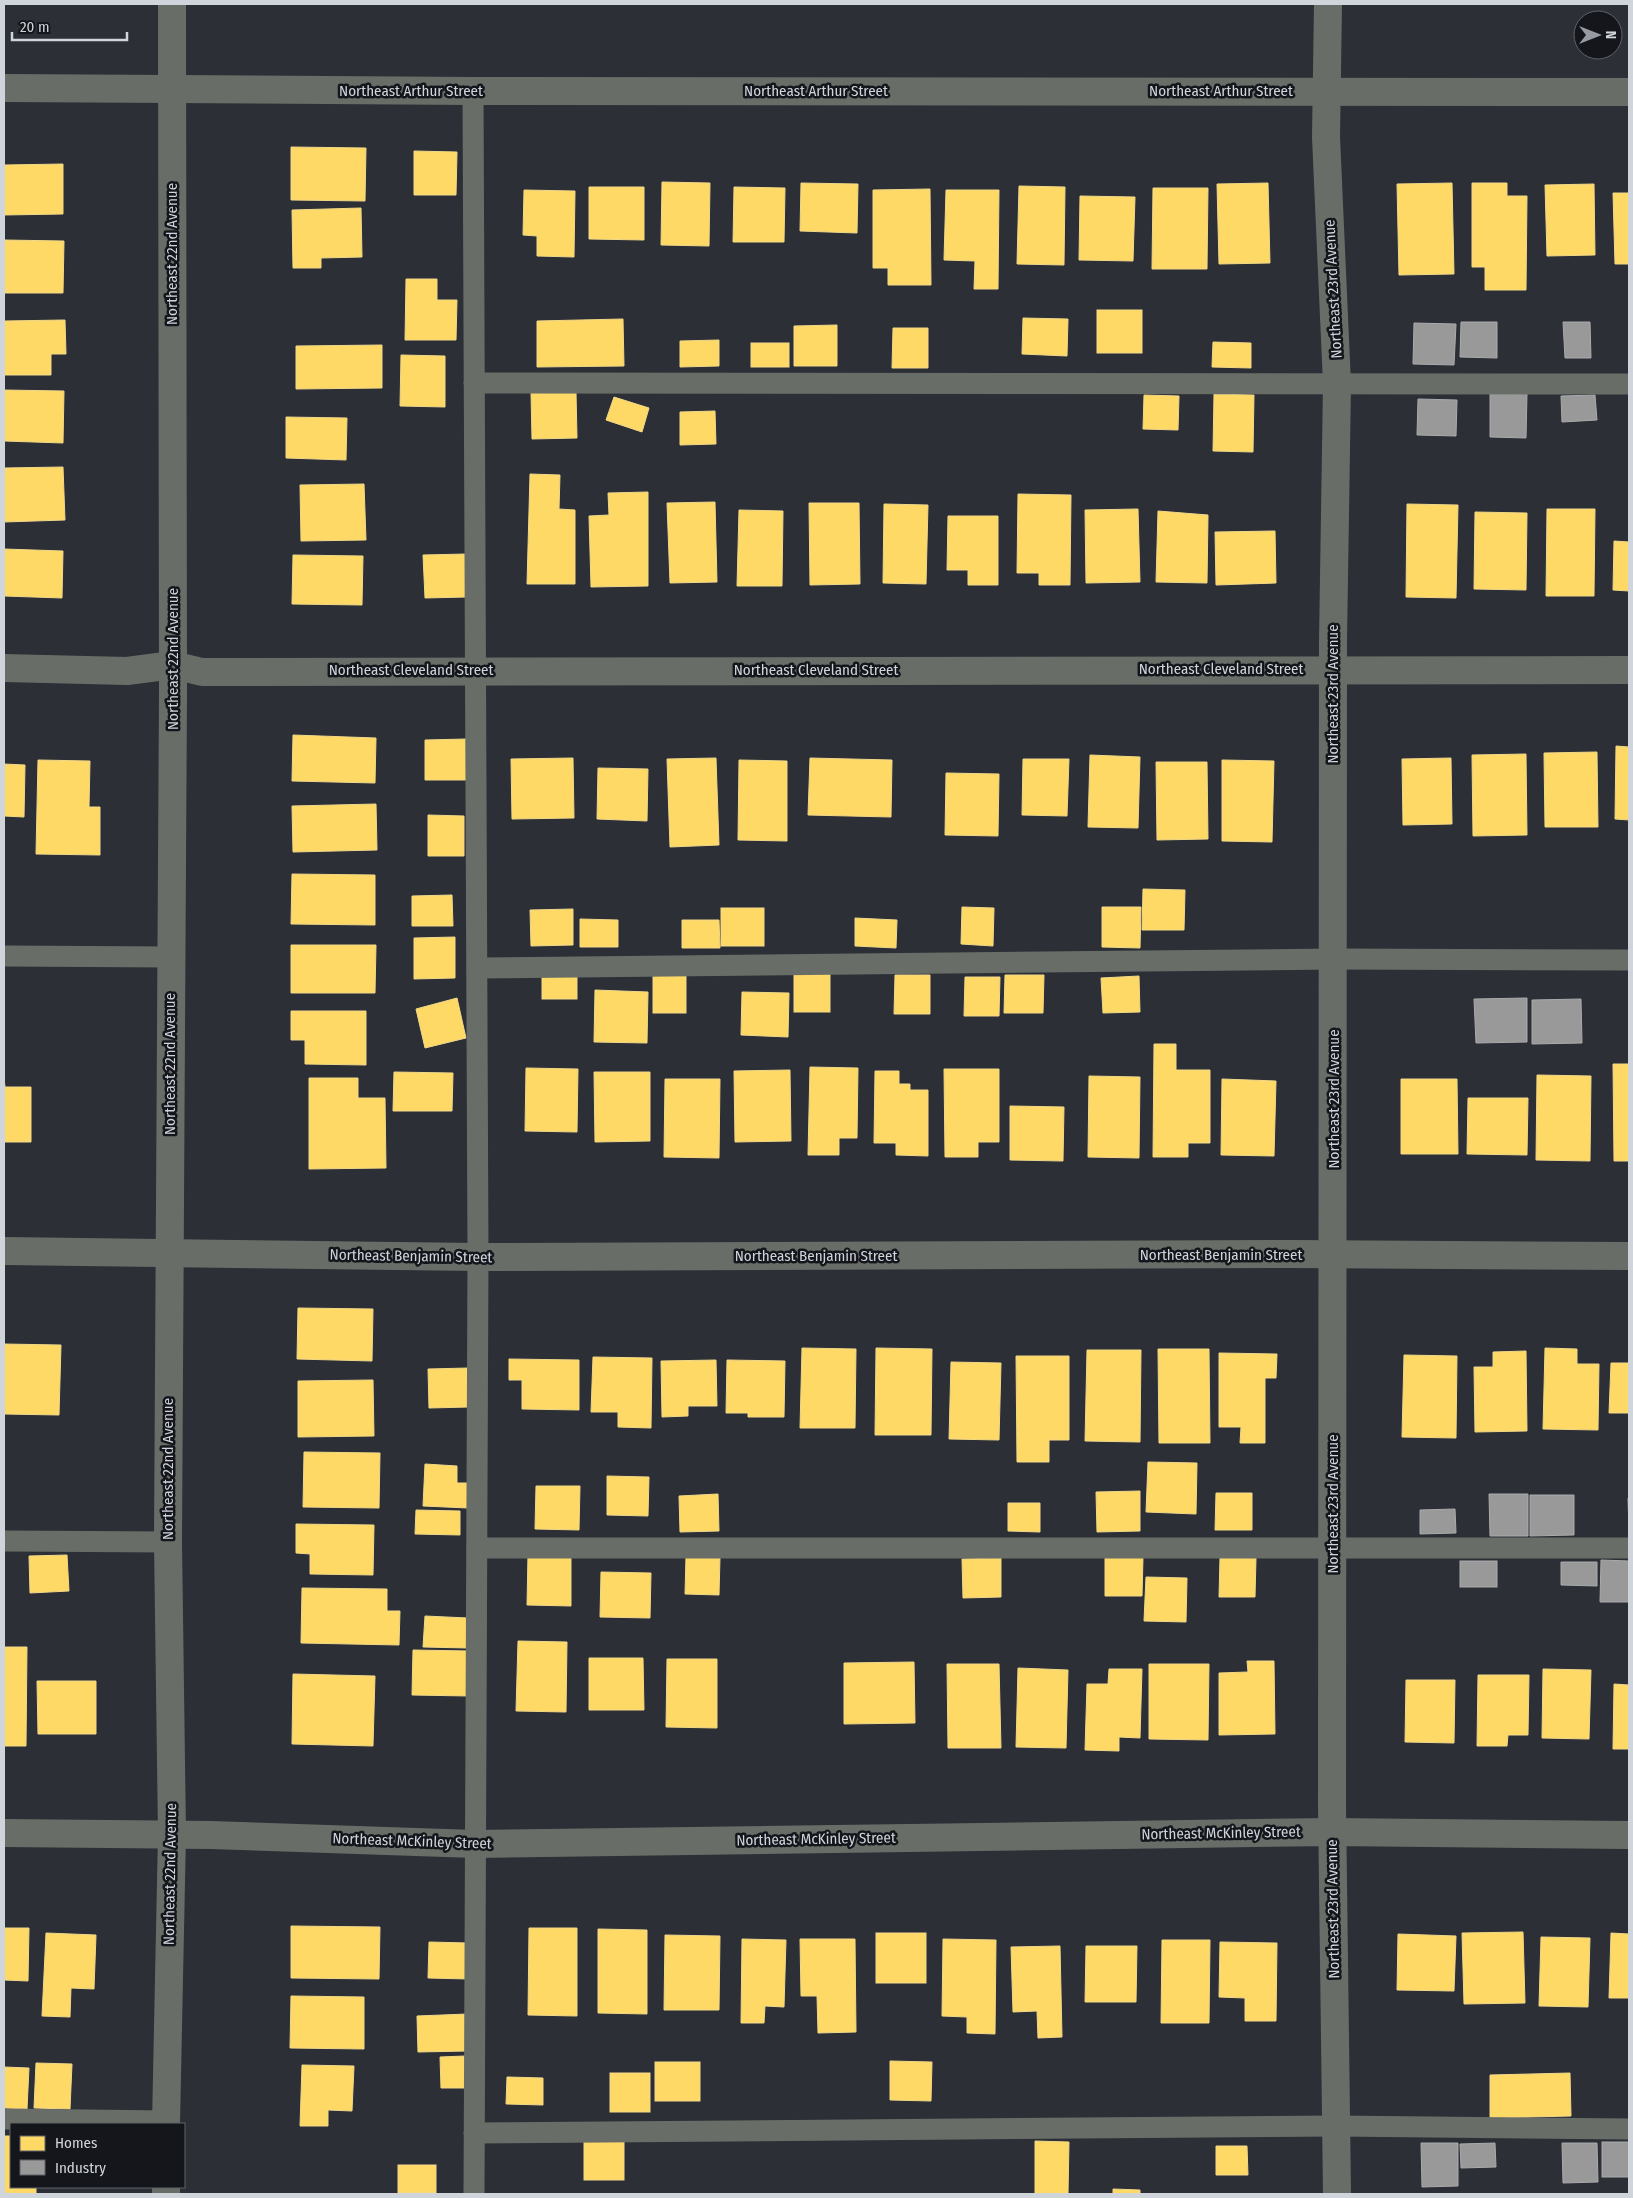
<svg xmlns="http://www.w3.org/2000/svg" width="1633" height="2198" font-family="'Fira Sans Condensed',sans-serif">
  <style>
    .homes { fill: #ffd966; stroke: #f1d889 }
    .industry { fill: #999; stroke: #aaabad }
    .lines { fill: none; stroke-linecap: round; stroke-linejoin: round }
    .service { stroke: #686e67; stroke-width: 21 }
    .minor { stroke: #686e67; stroke-width: 28 }
    .labels { text-anchor: middle; stroke-width: 5; stroke-linejoin: round; paint-order: stroke }
    .street-label { font-size: 15px; fill: #d0d4db; stroke: #14161b }
  </style>
  <rect width="100%" height="100%" fill="#2c2f36"/>
  <!-- homes -->
  <g class="homes">
    <polygon points="291,147 366,148 365,201 291,200"/>
    <polygon points="414,151 457,152 456,195 414,195"/>
    <polygon points="63,164 63,214 4,215 4,165"/>
    <polygon points="662,182 710,183 709,246 661,245"/>
    <polygon points="801,183 858,184 857,233 800,231"/>
    <polygon points="1268,183 1270,263 1219,264 1217,184"/>
    <polygon points="1452,183 1454,274 1399,275 1397,184"/>
    <polygon points="1472,183 1507,183 1507,196 1527,196 1526,290 1485,290 1485,267 1472,267"/>
    <polygon points="1594,184 1595,255 1547,256 1545,185"/>
    <polygon points="1019,186 1065,187 1064,265 1017,264"/>
    <polygon points="589,187 644,187 644,240 589,239"/>
    <polygon points="734,187 785,188 784,242 733,242"/>
    <polygon points="1153,188 1208,188 1207,269 1152,269"/>
    <polygon points="930,189 931,285 888,285 888,268 873,268 873,190"/>
    <polygon points="524,190 575,191 574,257 537,256 537,236 523,235"/>
    <polygon points="946,190 999,190 998,289 974,289 975,261 944,260"/>
    <polygon points="1613,193 1629,193 1629,264 1615,264"/>
    <polygon points="1080,196 1135,197 1133,261 1079,260"/>
    <polygon points="361,208 362,257 321,258 321,268 293,268 292,210"/>
    <polygon points="4,240 64,241 63,293 4,293"/>
    <polygon points="406,279 437,279 437,300 457,300 456,340 405,340"/>
    <rect x="1097" y="310" width="45" height="43"/>
    <polygon points="1023,318 1068,319 1067,356 1022,354"/>
    <polygon points="623,319 624,366 537,367 537,321"/>
    <polygon points="65,320 66,354 51,354 51,375 4,375 4,321"/>
    <polygon points="837,325 837,366 794,366 794,326"/>
    <polygon points="893,328 928,328 928,368 892,368"/>
    <polygon points="719,340 719,366 680,367 680,341"/>
    <polygon points="1213,342 1251,343 1251,368 1212,367"/>
    <rect x="751" y="343" width="38" height="24"/>
    <polygon points="382,345 382,388 296,389 296,346"/>
    <polygon points="401,355 445,356 445,407 400,406"/>
    <polygon points="4,390 64,391 63,443 4,441"/>
    <polygon points="576,392 577,438 532,439 531,393"/>
    <polygon points="1214,394 1254,395 1253,452 1213,451"/>
    <polygon points="1144,395 1179,396 1178,430 1143,429"/>
    <polygon points="614,397 649,408 642,432 606,420"/>
    <polygon points="715,411 716,444 680,445 680,412"/>
    <polygon points="286,417 347,418 346,460 286,458"/>
    <polygon points="63,467 65,520 4,522 4,468"/>
    <polygon points="530,474 560,475 559,509 575,510 575,584 527,584"/>
    <polygon points="364,484 366,540 301,541 300,485"/>
    <polygon points="648,492 648,586 591,587 589,516 609,515 608,493"/>
    <polygon points="1018,494 1071,495 1070,585 1039,585 1039,573 1017,573"/>
    <polygon points="715,502 717,582 670,583 667,503"/>
    <polygon points="809,503 859,503 860,584 810,585"/>
    <polygon points="884,504 928,505 926,584 883,583"/>
    <polygon points="1407,504 1458,505 1456,598 1406,597"/>
    <polygon points="1138,509 1140,582 1086,583 1085,510"/>
    <polygon points="1547,509 1595,509 1594,596 1546,596"/>
    <polygon points="739,510 783,511 782,586 737,586"/>
    <polygon points="1158,511 1208,515 1207,583 1156,582"/>
    <polygon points="1475,512 1527,513 1526,590 1474,589"/>
    <polygon points="948,516 998,516 998,585 968,585 968,570 947,570"/>
    <polygon points="1275,531 1276,583 1216,585 1215,532"/>
    <polygon points="1614,541 1629,542 1629,591 1613,590"/>
    <polygon points="4,549 63,551 62,598 4,596"/>
    <polygon points="466,554 467,597 425,598 423,555"/>
    <polygon points="293,555 363,556 362,605 292,604"/>
    <polygon points="293,735 376,738 375,783 292,781"/>
    <polygon points="466,739 467,780 425,780 425,740"/>
    <polygon points="1616,746 1629,747 1629,820 1615,819"/>
    <polygon points="1597,752 1598,827 1545,827 1544,753"/>
    <polygon points="1526,754 1527,835 1473,836 1472,755"/>
    <polygon points="1090,755 1140,757 1138,828 1088,827"/>
    <polygon points="573,758 574,818 512,819 511,759"/>
    <polygon points="716,758 719,845 670,847 667,759"/>
    <polygon points="810,758 892,760 891,817 808,815"/>
    <polygon points="1451,758 1452,824 1403,825 1402,759"/>
    <polygon points="1023,759 1069,759 1067,816 1022,815"/>
    <polygon points="38,760 90,761 89,807 100,807 100,855 36,854"/>
    <polygon points="739,760 787,761 787,841 738,840"/>
    <polygon points="1222,760 1274,761 1272,842 1222,841"/>
    <polygon points="1156,762 1207,762 1208,839 1157,840"/>
    <polygon points="4,764 25,765 24,817 4,816"/>
    <polygon points="598,768 648,769 647,821 597,819"/>
    <polygon points="946,773 999,774 998,836 945,835"/>
    <polygon points="376,804 377,850 293,852 292,806"/>
    <polygon points="428,815 464,816 464,856 428,856"/>
    <polygon points="292,874 375,875 375,925 291,924"/>
    <polygon points="1143,889 1185,890 1184,930 1142,930"/>
    <polygon points="452,895 453,926 412,926 412,896"/>
    <polygon points="962,907 994,908 993,946 961,944"/>
    <polygon points="1102,907 1141,907 1140,948 1102,947"/>
    <rect x="721" y="908" width="43" height="38"/>
    <polygon points="573,909 573,945 531,946 530,910"/>
    <polygon points="855,918 897,920 896,948 855,946"/>
    <polygon points="580,919 618,920 618,947 580,947"/>
    <polygon points="682,920 719,920 720,948 682,948"/>
    <polygon points="455,937 455,978 414,979 414,938"/>
    <polygon points="291,945 376,945 375,993 291,993"/>
    <rect x="653" y="974" width="33" height="39"/>
    <rect x="794" y="974" width="36" height="38"/>
    <rect x="542" y="975" width="35" height="24"/>
    <polygon points="895,975 930,975 930,1014 894,1014"/>
    <polygon points="1005,975 1044,975 1043,1013 1004,1013"/>
    <polygon points="1139,976 1140,1012 1103,1013 1101,978"/>
    <polygon points="965,977 1000,977 999,1016 964,1016"/>
    <polygon points="595,990 648,992 647,1043 594,1042"/>
    <polygon points="742,992 789,993 788,1037 741,1035"/>
    <polygon points="457,998 466,1038 425,1048 416,1009"/>
    <polygon points="291,1011 366,1011 366,1065 305,1064 305,1040 291,1040"/>
    <polygon points="1154,1044 1176,1044 1176,1070 1210,1070 1210,1143 1188,1143 1188,1157 1153,1157"/>
    <polygon points="1613,1064 1629,1064 1629,1161 1614,1161"/>
    <polygon points="810,1067 858,1068 857,1138 839,1138 839,1155 808,1155"/>
    <polygon points="526,1068 578,1069 577,1132 525,1131"/>
    <polygon points="944,1069 999,1069 999,1142 978,1142 978,1157 945,1157"/>
    <polygon points="790,1070 791,1141 735,1142 734,1071"/>
    <polygon points="875,1071 899,1071 899,1084 910,1084 910,1090 928,1090 928,1156 896,1155 896,1143 874,1143"/>
    <polygon points="394,1072 453,1073 452,1111 393,1111"/>
    <polygon points="594,1072 650,1072 650,1141 595,1142"/>
    <polygon points="1537,1075 1591,1076 1590,1161 1536,1160"/>
    <polygon points="1089,1076 1140,1077 1139,1158 1088,1157"/>
    <polygon points="4,1078 5,1087 31,1087 31,1142 4,1142"/>
    <polygon points="309,1078 358,1078 358,1098 385,1098 386,1168 309,1169"/>
    <polygon points="665,1079 720,1079 719,1158 664,1157"/>
    <polygon points="1222,1079 1276,1081 1274,1156 1221,1155"/>
    <polygon points="1401,1079 1457,1079 1458,1154 1401,1154"/>
    <polygon points="1468,1098 1528,1098 1527,1155 1467,1154"/>
    <polygon points="1010,1106 1064,1107 1063,1161 1010,1160"/>
    <polygon points="298,1308 373,1309 372,1361 297,1359"/>
    <polygon points="4,1344 61,1345 59,1415 4,1414"/>
    <polygon points="802,1348 856,1349 855,1428 800,1428"/>
    <polygon points="876,1348 932,1349 931,1435 875,1435"/>
    <polygon points="1545,1348 1577,1349 1577,1364 1599,1364 1598,1430 1543,1429"/>
    <polygon points="1158,1349 1209,1349 1210,1443 1159,1443"/>
    <polygon points="1087,1350 1141,1350 1140,1442 1085,1441"/>
    <polygon points="1526,1351 1527,1431 1475,1432 1474,1367 1493,1367 1493,1352"/>
    <polygon points="1219,1353 1277,1354 1276,1378 1265,1378 1265,1443 1240,1443 1241,1427 1219,1427"/>
    <polygon points="1404,1355 1457,1356 1456,1438 1402,1437"/>
    <polygon points="1016,1356 1069,1356 1069,1440 1049,1440 1049,1462 1017,1462"/>
    <polygon points="593,1357 652,1358 651,1428 618,1427 618,1412 591,1412"/>
    <polygon points="509,1359 579,1360 579,1410 522,1409 522,1380 509,1380"/>
    <polygon points="716,1360 717,1406 688,1406 688,1416 662,1417 661,1361"/>
    <polygon points="727,1360 785,1361 784,1417 748,1417 748,1413 726,1413"/>
    <polygon points="951,1362 1001,1363 999,1440 949,1439"/>
    <polygon points="1611,1363 1629,1363 1629,1413 1609,1413"/>
    <polygon points="468,1368 469,1407 429,1408 428,1369"/>
    <polygon points="373,1380 374,1436 298,1437 298,1381"/>
    <polygon points="304,1452 380,1453 379,1508 303,1507"/>
    <polygon points="1148,1462 1197,1463 1196,1514 1146,1512"/>
    <polygon points="425,1464 457,1466 457,1483 469,1483 468,1508 423,1506"/>
    <polygon points="607,1476 649,1477 648,1516 607,1515"/>
    <polygon points="536,1486 580,1486 579,1530 535,1529"/>
    <polygon points="1140,1491 1140,1531 1097,1532 1096,1492"/>
    <polygon points="1216,1493 1252,1493 1252,1530 1215,1530"/>
    <polygon points="718,1494 719,1531 680,1532 679,1496"/>
    <polygon points="1008,1503 1040,1503 1040,1532 1008,1531"/>
    <polygon points="416,1510 460,1511 460,1535 415,1534"/>
    <polygon points="296,1524 374,1525 373,1575 310,1574 310,1554 296,1553"/>
    <polygon points="528,1554 571,1555 571,1606 527,1605"/>
    <polygon points="67,1555 69,1591 30,1593 29,1556"/>
    <polygon points="686,1556 720,1557 719,1595 685,1594"/>
    <polygon points="1105,1557 1143,1557 1142,1596 1105,1596"/>
    <polygon points="1001,1558 1001,1597 963,1598 962,1559"/>
    <polygon points="1220,1558 1256,1558 1255,1597 1219,1597"/>
    <polygon points="601,1572 651,1573 650,1618 600,1617"/>
    <polygon points="1146,1577 1187,1578 1186,1622 1144,1621"/>
    <polygon points="302,1588 387,1589 387,1611 400,1611 399,1645 301,1643"/>
    <polygon points="425,1616 468,1618 467,1648 423,1647"/>
    <polygon points="518,1641 567,1642 566,1712 516,1711"/>
    <polygon points="4,1647 27,1647 26,1746 4,1746"/>
    <polygon points="413,1650 469,1651 468,1696 412,1695"/>
    <polygon points="589,1658 643,1658 644,1710 589,1710"/>
    <polygon points="667,1659 717,1659 717,1728 666,1727"/>
    <polygon points="1247,1661 1274,1661 1275,1734 1219,1735 1219,1673 1248,1672"/>
    <polygon points="914,1662 915,1723 844,1724 844,1663"/>
    <polygon points="947,1664 999,1664 1001,1748 948,1748"/>
    <polygon points="1149,1664 1209,1664 1208,1740 1149,1739"/>
    <polygon points="1018,1668 1068,1670 1066,1748 1016,1747"/>
    <polygon points="1109,1669 1142,1669 1140,1738 1119,1737 1119,1751 1085,1750 1087,1684 1108,1684"/>
    <polygon points="1543,1669 1591,1670 1589,1739 1542,1738"/>
    <polygon points="293,1674 375,1676 373,1746 292,1744"/>
    <polygon points="1478,1675 1529,1675 1528,1735 1508,1735 1507,1746 1477,1746"/>
    <polygon points="1406,1680 1455,1680 1454,1743 1405,1742"/>
    <polygon points="37,1681 96,1681 96,1734 38,1734"/>
    <polygon points="1614,1684 1629,1685 1629,1749 1613,1749"/>
    <polygon points="291,1926 380,1927 379,1979 291,1978"/>
    <polygon points="4,1928 29,1928 28,1981 4,1980"/>
    <polygon points="529,1928 577,1928 577,2016 528,2015"/>
    <polygon points="598,1929 647,1930 647,2014 598,2013"/>
    <polygon points="1523,1932 1525,2003 1464,2004 1462,1933"/>
    <polygon points="46,1933 96,1935 94,1989 71,1988 70,2017 42,2016"/>
    <rect x="876" y="1933" width="50" height="50"/>
    <polygon points="1611,1933 1629,1934 1629,1998 1609,1998"/>
    <polygon points="1398,1934 1456,1936 1454,1991 1397,1990"/>
    <polygon points="665,1935 720,1936 719,2010 664,2010"/>
    <polygon points="1541,1937 1590,1938 1588,2007 1539,2006"/>
    <polygon points="742,1939 786,1940 784,2007 765,2006 764,2023 741,2023"/>
    <polygon points="800,1939 855,1939 856,2032 818,2033 817,1996 801,1996"/>
    <polygon points="943,1939 996,1940 995,2034 967,2033 967,2017 942,2016"/>
    <polygon points="1162,1940 1210,1940 1209,2023 1161,2023"/>
    <polygon points="429,1942 468,1943 468,1979 428,1978"/>
    <polygon points="1220,1942 1277,1943 1276,2021 1245,2021 1245,1998 1219,1997"/>
    <polygon points="1060,1946 1062,2037 1038,2038 1037,2011 1013,2012 1011,1947"/>
    <polygon points="1086,1946 1137,1946 1136,2002 1085,2002"/>
    <polygon points="291,1996 364,1997 364,2049 290,2048"/>
    <polygon points="467,2014 468,2051 418,2052 417,2016"/>
    <polygon points="465,2056 466,2088 441,2088 440,2057"/>
    <polygon points="890,2061 932,2062 931,2101 890,2100"/>
    <rect x="655" y="2062" width="45" height="39"/>
    <polygon points="36,2063 72,2064 70,2109 34,2108"/>
    <polygon points="302,2065 354,2066 352,2111 328,2110 328,2126 300,2126"/>
    <polygon points="4,2067 29,2068 27,2109 4,2108"/>
    <rect x="610" y="2073" width="40" height="39"/>
    <polygon points="1570,2073 1571,2116 1490,2118 1490,2075"/>
    <polygon points="507,2077 543,2078 543,2105 506,2104"/>
    <polygon points="4,2136 11,2136 11,2187 36,2187 36,2194 4,2193"/>
    <rect x="584" y="2137" width="40" height="43"/>
    <polygon points="1035,2141 1069,2142 1068,2194 1035,2194"/>
    <polygon points="1216,2146 1247,2146 1248,2175 1216,2175"/>
    <rect x="398" y="2165" width="38" height="28"/>
    <polygon points="1113,2189 1140,2190 1140,2194 1113,2194"/>
  </g>
  <!-- industry -->
  <g class="industry">
    <polygon points="1461,322 1497,322 1497,358 1460,357"/>
    <polygon points="1563,322 1590,322 1591,358 1565,358"/>
    <polygon points="1414,323 1456,324 1454,365 1413,364"/>
    <polygon points="1490,394 1527,394 1526,438 1490,437"/>
    <polygon points="1595,395 1597,420 1562,422 1561,396"/>
    <polygon points="1418,399 1457,400 1456,436 1417,435"/>
    <polygon points="1527,998 1527,1042 1476,1043 1474,999"/>
    <polygon points="1581,999 1582,1043 1532,1044 1532,1000"/>
    <polygon points="1489,1494 1528,1494 1528,1536 1490,1536"/>
    <polygon points="1530,1495 1574,1495 1574,1535 1530,1536"/>
    <polygon points="1628,1498 1629,1498 1629,1531"/>
    <polygon points="1455,1509 1456,1533 1420,1534 1420,1510"/>
    <polygon points="1601,1560 1629,1561 1629,1602 1600,1602"/>
    <rect x="1460" y="1561" width="37" height="26"/>
    <polygon points="1561,1562 1597,1562 1597,1586 1561,1585"/>
    <rect x="1602" y="2142" width="27" height="35"/>
    <polygon points="1421,2143 1458,2143 1458,2186 1422,2187"/>
    <polygon points="1495,2143 1496,2167 1461,2168 1460,2144"/>
    <polygon points="1562,2143 1597,2143 1598,2182 1563,2183"/>
  </g>
  <g class="lines">
    <!-- service -->
    <g class="service">
      <polyline points="473,91 478,1257 474,2194"/>
      <polyline points="474,383 1629,384"/>
      <polyline points="4,956 171,957"/>
      <polyline points="477,968 1334,959 1629,960"/>
      <polyline points="4,1541 168,1542"/>
      <polyline points="477,1548 1629,1548"/>
      <polyline points="4,2119 166,2121"/>
      <polyline points="474,2133 1336,2126 1629,2129"/>
    </g>
    <!-- minor -->
    <g class="minor">
      <polyline points="1328,4 1326,137 1337,384 1333,642 1332,1805 1337,2194"/>
      <polyline points="4,88 473,91 1629,92"/>
      <polyline points="4,668 127,671 173,665 202,672 1629,670"/>
      <polyline points="4,1251 478,1257 1292,1254 1629,1256"/>
      <polyline points="4,1833 211,1835 475,1844 1332,1832 1629,1835"/>
      <polyline points="166,2124 172,1834 168,1542 173,693 172,4"/>
      <polyline points="166,2187 166,2194"/>
    </g>
  </g>
  <g class="labels">
    <!-- street labels -->
    <g class="street-label">
      <text x="411" y="96">Northeast Arthur Street</text>
      <text x="816" y="96">Northeast Arthur Street</text>
      <text x="1221" y="96">Northeast Arthur Street</text>
      <text transform="translate(172 254) rotate(-90)" y="5">Northeast 22nd Avenue</text>
      <text transform="translate(1333 289) rotate(-93)" y="5">Northeast 23rd Avenue</text>
      <text transform="translate(173 659) rotate(-90)" y="5">Northeast 22nd Avenue</text>
      <text x="1221" y="674">Northeast Cleveland Street</text>
      <text x="411" y="675">Northeast Cleveland Street</text>
      <text x="816" y="675">Northeast Cleveland Street</text>
      <text transform="translate(1333 694) rotate(-90)" y="5">Northeast 23rd Avenue</text>
      <text transform="translate(170 1064) rotate(-90)" y="5">Northeast 22nd Avenue</text>
      <text transform="translate(1334 1099) rotate(-90)" y="5">Northeast 23rd Avenue</text>
      <text x="1221" y="1260">Northeast Benjamin Street</text>
      <text transform="translate(411 1256) rotate(1)" y="5">Northeast Benjamin Street</text>
      <text x="816" y="1261">Northeast Benjamin Street</text>
      <text transform="translate(168 1469) rotate(-90)" y="5">Northeast 22nd Avenue</text>
      <text transform="translate(1333 1504) rotate(-90)" y="5">Northeast 23rd Avenue</text>
      <text transform="translate(1221 1833) rotate(-1)" y="5">Northeast McKinley Street</text>
      <text transform="translate(816 1839) rotate(-1)" y="5">Northeast McKinley Street</text>
      <text transform="translate(412 1841) rotate(2)" y="5">Northeast McKinley Street</text>
      <text transform="translate(170 1874) rotate(-89)" y="5">Northeast 22nd Avenue</text>
      <text transform="translate(1333 1909) rotate(-91)" y="5">Northeast 23rd Avenue</text>
    </g>
  </g>
  <!-- border -->
  <rect width="1633" height="2198" fill="none" stroke="#d0d4db" stroke-width="10"/>
  <!-- legend -->
  <rect x="10" y="2123" width="175" height="65" fill="#14161b" stroke="#5f6268"/>
  <rect x="20" y="2136" width="25" height="15" fill="#ffd966" stroke="#5f6268"/>
  <text x="55" y="2148" font-size="15" fill="#d0d4db">Homes</text>
  <rect x="20" y="2160" width="25" height="15" fill="#999999" stroke="#5f6268"/>
  <text x="55" y="2173" font-size="15" fill="#d0d4db">Industry</text>
  <!-- north arrow -->
  <g transform="translate(1598 35) rotate(90)"><circle r="24" fill="#14161b" stroke="#5f6268"/>
  <path d="M0-4L9 19L0 12L-9 19Z" fill="#979aa1"/>
  <text y="-8" font-size="14" font-weight="bold" text-anchor="middle" fill="#d0d4db">N</text>
  </g>
  <!-- scale -->
  <path d="M12 32v8h115v-8" fill="none" stroke="#d0d4db" stroke-width="2.5"/>
  <text x="20" y="32" font-size="15" fill="#d0d4db" stroke="#14161b" stroke-width="4" paint-order="stroke">20 m</text>
</svg>
